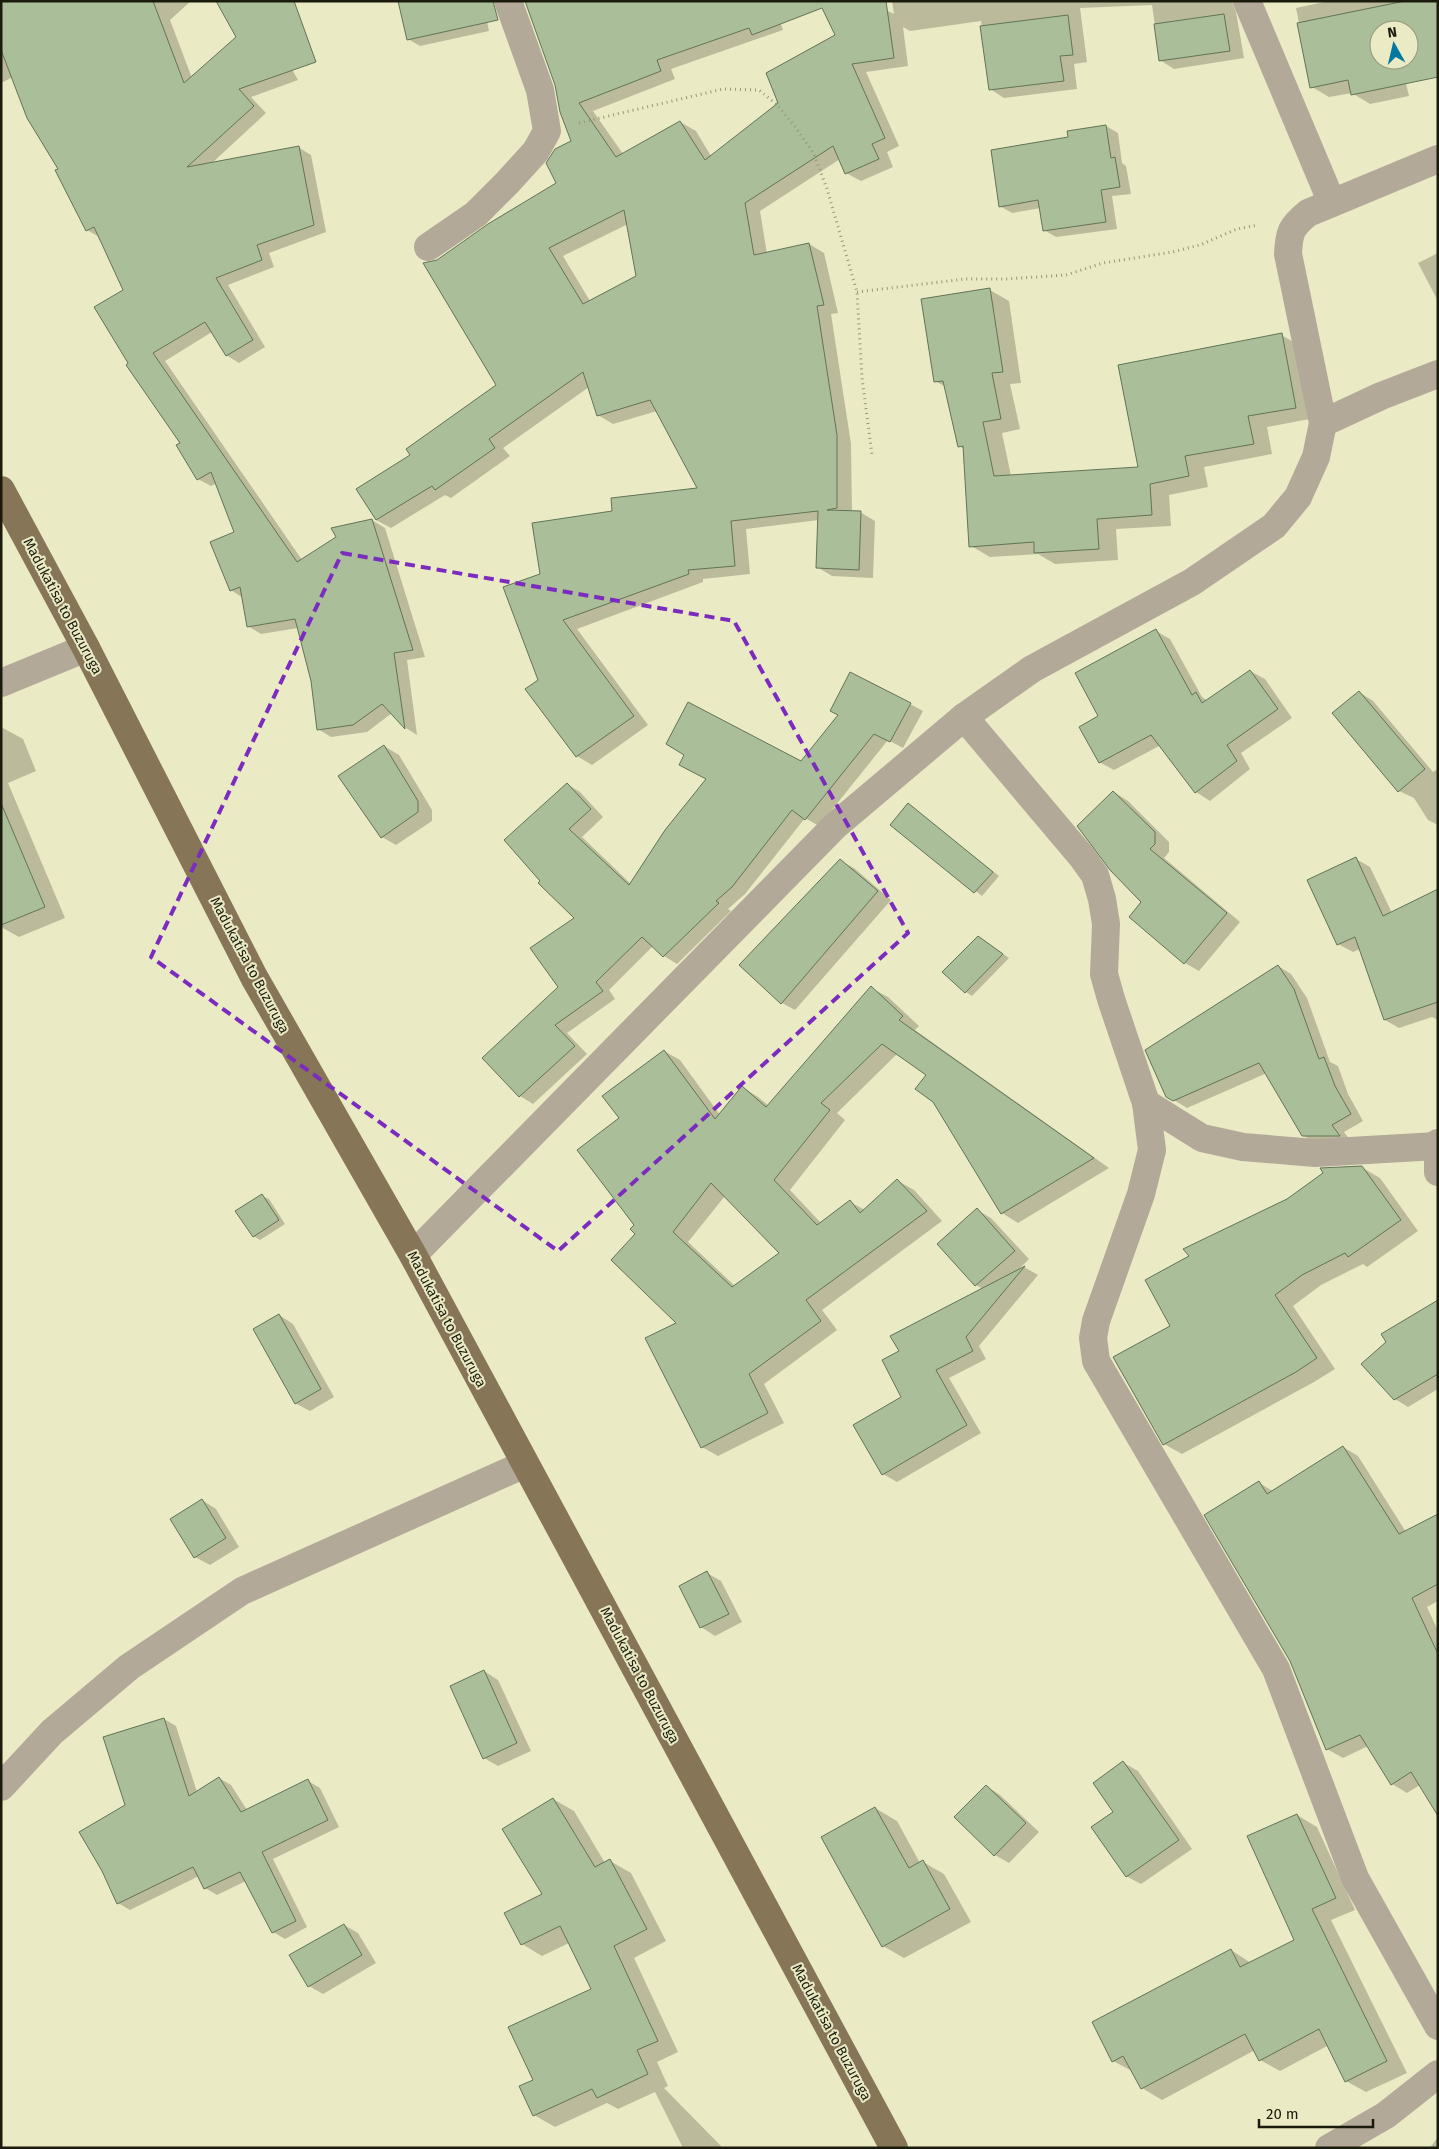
<svg xmlns="http://www.w3.org/2000/svg" width="1439" height="2149" font-family="'Fira Sans',sans-serif">
  <style>
    .shadow { fill: #0003; fill-rule: evenodd }
    .building { fill: #a9be99; stroke: #627456; fill-rule: evenodd }
    .lines { fill: none; stroke-linecap: round; stroke-linejoin: round }
    .path { stroke: #97977a; stroke-width: 3; stroke-dasharray: 1 4; stroke-linecap: butt }
    .minor { stroke: #b2a999; stroke-width: 28 }
    .major { stroke: #867557; stroke-width: 28 }
    .marked { fill: none; stroke: #7b2cbf; stroke-width: 4; stroke-dasharray: 10 6; stroke-linejoin: round }
    .labels { text-anchor: middle; stroke-width: 4; stroke-linejoin: round; paint-order: stroke }
    .street-label { font-size: 14px; fill: #1b1b0d; stroke: #eaeac4 }
  </style>
  <rect width="100%" height="100%" fill="#eaeac4"/>
  <!-- shadow -->
  <g class="shadow">
    <polygon points="1,1 191,1 170,20 192,78 269,28 298,80 251,97 266,113 211,164 298,147 311,155 326,232 269,253 274,267 228,285 265,347 239,363 226,355 212,332 165,361 302,560 372,520 385,528 425,657 407,660 417,735 406,728 392,713 367,732 331,737 318,729 312,681 298,628 261,634 248,626 243,598 231,590 235,533 217,483 211,486 198,479 181,443 130,364 125,290 101,238 87,230 60,170 13,77 1,83"/>
    <polygon points="483,1 489,31 420,46 408,39"/>
    <path d="M 773,1 L 783,30 L 671,69 L 675,79 L 593,111 L 623,154 L 680,122 L 696,131 L 711,156 L 779,103 L 886,10 L 894,14 L 892,1 L 1232,1 L 1236,12 L 1244,58 L 1174,69 L 1160,60 L 1152,5 L 1080,8 L 1087,62 L 1074,64 L 1077,89 L 1004,98 L 990,89 L 981,21 L 910,31 L 903,27 L 908,66 L 866,72 L 899,146 L 887,152 L 893,167 L 861,181 L 846,173 L 840,159 L 760,211 L 767,254 L 809,244 L 824,253 L 838,313 L 831,314 L 851,444 L 852,512 L 860,512 L 875,521 L 873,578 L 832,576 L 817,567 L 819,520 L 746,529 L 750,574 L 703,579 L 703,582 L 577,629 L 648,725 L 592,765 L 577,756 L 527,690 L 540,680 L 541,574 L 614,512 L 699,489 L 657,411 L 613,424 L 598,415 L 589,387 L 503,448 L 510,456 L 451,498 L 445,495 L 391,528 L 376,520 L 412,456 L 497,386 L 437,261 L 558,183 L 573,142 L 556,84 ZM 628,224 L 638,276 L 590,301 L 563,256 Z"/>
    <path d="M 1329,1 L 1438,1 L 1438,65 L 1403,71 L 1409,96 L 1370,104 L 1352,93 L 1329,97 L 1312,87 L 1296,8 ZM 1379,30 L 1409,30 L 1409,60 L 1379,60 Z"/>
    <polygon points="1106,126 1118,133 1122,163 1126,166 1131,194 1112,196 1117,229 1056,237 1044,230 1041,208 1012,213 1000,206 1069,138"/>
    <polygon points="1438,253 1438,301 1418,263"/>
    <polygon points="990,290 1009,301 1021,383 1010,384 1020,429 1002,433 1011,476 1139,468 1281,335 1301,346 1315,418 1267,427 1272,454 1204,467 1208,487 1169,495 1171,526 1116,529 1118,560 1055,564 1038,554 990,557 971,546 964,449 959,446 946,387 935,381"/>
    <polygon points="1156,631 1170,639 1202,697 1208,701 1250,671 1265,679 1292,718 1241,753 1250,769 1210,801 1196,792 1161,745 1114,770 1099,762 1100,717"/>
    <polygon points="1359,692 1373,701 1433,772 1438,769 1438,825 1428,820 1414,798 1399,791"/>
    <polygon points="910,704 923,711 903,748 888,740 819,826 805,818 745,894 728,909 731,911 677,964 664,956 653,946 609,990 615,999 567,1033 587,1054 533,1104 520,1096 560,987 576,918 540,883 567,784 580,792 603,817 582,837 631,884 802,762"/>
    <polygon points="3,728 23,739 36,771 8,783 65,918 19,937 1,927 1,729"/>
    <polygon points="384,746 399,755 432,810 432,821 396,845 382,837"/>
    <polygon points="1114,792 1128,801 1169,842 1169,852 1164,858 1240,922 1199,971 1185,963 1143,902"/>
    <polygon points="908,805 999,876 982,896 892,825"/>
    <polygon points="1356,859 1370,867 1392,913 1438,890 1438,1020 1432,1017 1399,1028 1385,1020 1360,949 1353,952 1338,944"/>
    <polygon points="840,861 854,868 891,900 795,1010 782,1003"/>
    <polygon points="985,941 1009,958 972,996 966,992"/>
    <polygon points="1278,966 1291,974 1307,998 1330,1062 1338,1066 1348,1094 1363,1121 1344,1132 1352,1143 1316,1143 1302,1135 1267,1073 1187,1108 1167,1096"/>
    <path d="M 871,988 L 888,997 L 919,1026 L 915,1030 L 1109,1168 L 1018,1223 L 1002,1213 L 934,1101 L 927,1074 L 898,1053 L 837,1113 L 845,1120 L 790,1190 L 821,1223 L 850,1202 L 865,1210 L 898,1181 L 914,1190 L 942,1221 L 822,1310 L 837,1330 L 764,1384 L 784,1423 L 718,1456 L 702,1447 L 678,1323 L 637,1234 L 621,1118 L 664,1051 L 680,1060 L 720,1115 L 742,1087 L 758,1097 L 769,1106 ZM 725,1196 L 781,1253 L 735,1286 L 688,1242 Z"/>
    <polygon points="1361,1167 1380,1178 1418,1231 1367,1267 1363,1264 1321,1285 1293,1306 1335,1369 1314,1382 1182,1454 1164,1444 1172,1326"/>
    <polygon points="262,1196 269,1199 285,1224 260,1240 253,1236"/>
    <polygon points="977,1210 991,1218 1029,1259 1017,1271 1024,1267 1038,1275 979,1346 986,1359 949,1378 981,1433 897,1482 883,1474 902,1397 900,1352 983,1289 976,1285 938,1244"/>
    <polygon points="1438,1301 1438,1389 1408,1407 1395,1399 1388,1342"/>
    <polygon points="279,1315 293,1324 334,1397 310,1411 295,1403"/>
    <polygon points="1343,1447 1358,1456 1406,1532 1438,1515 1438,1601 1427,1607 1438,1631 1438,1805 1420,1785 1407,1793 1392,1784 1368,1746 1343,1758 1327,1749 1259,1483 1273,1491"/>
    <polygon points="202,1500 216,1509 239,1547 210,1565 195,1557"/>
    <polygon points="707,1573 721,1581 742,1622 715,1636 701,1627"/>
    <polygon points="484,1671 498,1680 531,1751 498,1766 484,1758"/>
    <polygon points="164,1719 176,1726 197,1792 219,1778 231,1785 247,1810 308,1781 320,1788 339,1827 273,1859 307,1927 285,1939 273,1932 246,1881 217,1895 205,1888 199,1876 130,1910 118,1903 126,1805"/>
    <polygon points="1124,1763 1138,1771 1192,1849 1141,1884 1126,1876 1114,1813"/>
    <polygon points="986,1786 1000,1795 1039,1832 1009,1863 995,1855"/>
    <polygon points="553,1799 574,1811 605,1863 610,1861 631,1873 666,1941 634,1958 678,2052 657,2062 668,2086 664,2088 721,2146 719,2148 683,2148 655,2092 618,2109 607,2103 555,2127 534,2115 534,2081 593,1990 569,1943 542,1956 522,1944 544,1894"/>
    <polygon points="875,1808 897,1821 920,1863 923,1862 944,1874 971,1922 904,1958 883,1946"/>
    <polygon points="1297,1815 1317,1827 1355,1910 1331,1920 1407,2073 1366,2092 1346,2081 1329,2045 1280,2071 1260,2060 1255,2050 1162,2100 1142,2088 1134,2072 1113,2061 1231,1950 1251,1963 1295,1941"/>
    <polygon points="344,1925 358,1933 376,1963 323,1994 309,1986"/>
    <polygon points="1438,2137 1438,2148 1430,2148"/>
  </g>
  <!-- building -->
  <g class="building">
    <polygon points="1,1 153,1 184,83 236,37 216,1 294,1 316,62 239,89 254,106 187,167 299,146 314,225 257,245 262,260 216,278 253,340 226,356 205,322 153,353 297,562 336,537 331,528 372,519 413,650 394,653 405,729 382,704 353,725 317,730 311,681 295,619 247,627 240,587 230,591 210,542 234,532 211,472 197,480 176,445 180,443 126,365 128,363 94,307 123,290 94,227 86,231 55,170 58,169 27,118 1,50"/>
    <polygon points="398,1 493,1 498,20 407,40"/>
    <path d="M 525,1 L 886,1 L 894,58 L 852,64 L 885,138 L 872,144 L 879,159 L 845,174 L 833,146 L 745,203 L 754,255 L 809,243 L 824,305 L 817,306 L 837,435 L 837,508 L 827,510 L 861,511 L 859,570 L 816,568 L 818,511 L 731,521 L 735,566 L 688,570 L 689,574 L 563,620 L 634,716 L 576,757 L 525,689 L 538,680 L 503,587 L 540,574 L 532,523 L 612,511 L 611,498 L 697,488 L 650,400 L 597,416 L 583,372 L 489,439 L 495,448 L 435,490 L 432,486 L 376,520 L 356,489 L 410,455 L 406,449 L 496,385 L 423,263 L 437,260 L 488,224 L 556,183 L 546,163 L 555,149 L 571,141 L 560,112 L 555,85 ZM 822,8 L 835,35 L 766,73 L 778,103 L 705,160 L 680,121 L 616,157 L 579,103 L 661,71 L 657,60 L 749,28 L 752,35 ZM 624,210 L 636,276 L 583,304 L 549,248 Z"/>
    <path d="M 1405,1 L 1438,1 L 1438,77 L 1351,95 L 1348,80 L 1310,88 L 1297,23 ZM 1379,30 L 1409,30 L 1409,60 L 1379,60 Z"/>
    <polygon points="1224,14 1230,51 1159,61 1154,24"/>
    <polygon points="1068,15 1073,55 1060,56 1064,81 989,90 980,26"/>
    <polygon points="1106,125 1111,158 1115,157 1120,187 1101,190 1106,222 1043,231 1038,200 999,207 991,150 1068,137 1067,131"/>
    <polygon points="990,288 1003,372 992,373 1001,419 983,422 994,476 1138,467 1118,365 1282,333 1296,408 1248,416 1254,444 1185,456 1189,476 1150,484 1152,515 1097,519 1099,549 1034,553 1034,542 969,547 963,446 958,447 943,381 934,382 921,299"/>
    <polygon points="1156,629 1192,695 1196,692 1202,703 1250,670 1278,709 1227,745 1237,761 1195,793 1151,735 1099,763 1079,727 1098,716 1075,673"/>
    <polygon points="850,672 911,703 890,742 874,734 805,820 792,810 732,887 716,901 719,903 663,957 642,937 596,982 603,991 555,1025 575,1046 519,1097 482,1058 558,987 530,948 574,918 538,883 540,881 504,840 567,783 591,809 569,829 629,885 665,830 706,779 679,765 684,755 666,744 688,702 801,761 838,715 830,711"/>
    <polygon points="1359,691 1425,769 1398,792 1332,713"/>
    <polygon points="384,745 418,801 418,812 381,838 338,776"/>
    <polygon points="1113,791 1155,832 1155,844 1150,849 1227,913 1184,964 1129,917 1141,902 1110,870 1077,826"/>
    <polygon points="1,803 45,907 1,925"/>
    <polygon points="908,803 993,872 974,893 890,825"/>
    <polygon points="1356,857 1383,916 1438,889 1438,1002 1384,1020 1355,937 1337,945 1307,880"/>
    <polygon points="840,859 878,891 781,1004 739,965"/>
    <polygon points="978,936 1003,954 965,993 942,972"/>
    <polygon points="1278,965 1294,989 1319,1059 1324,1057 1335,1086 1351,1114 1332,1125 1340,1136 1302,1136 1259,1063 1173,1101 1166,1097 1145,1050"/>
    <path d="M 871,986 L 903,1016 L 899,1020 L 1094,1158 L 1001,1214 L 933,1102 L 915,1089 L 926,1075 L 882,1044 L 821,1103 L 830,1110 L 774,1180 L 817,1225 L 850,1200 L 860,1213 L 897,1179 L 927,1211 L 806,1300 L 821,1321 L 749,1374 L 768,1413 L 701,1448 L 645,1338 L 676,1323 L 611,1260 L 635,1234 L 630,1229 L 634,1225 L 577,1150 L 619,1118 L 602,1096 L 664,1050 L 715,1119 L 742,1086 L 766,1107 ZM 711,1183 L 779,1253 L 732,1287 L 673,1232 Z"/>
    <polygon points="1362,1166 1401,1220 1348,1257 1345,1253 1302,1275 1275,1295 1317,1358 1296,1372 1163,1445 1113,1357 1170,1326 1145,1280 1189,1256 1183,1249 1287,1199 1323,1173 1320,1168"/>
    <polygon points="262,1194 279,1220 253,1237 235,1211"/>
    <polygon points="977,1208 1015,1251 975,1286 937,1244"/>
    <polygon points="1025,1266 966,1337 973,1351 936,1370 967,1425 882,1475 853,1425 901,1397 882,1360 899,1351 890,1336"/>
    <polygon points="1438,1300 1438,1374 1394,1400 1361,1364 1386,1342 1381,1334"/>
    <polygon points="279,1314 321,1389 295,1404 253,1329"/>
    <polygon points="1343,1446 1399,1534 1438,1514 1438,1584 1412,1598 1438,1654 1438,1816 1411,1772 1391,1785 1360,1735 1326,1750 1290,1661 1204,1515 1259,1481 1267,1494"/>
    <polygon points="202,1499 226,1538 194,1558 170,1519"/>
    <polygon points="707,1571 729,1614 700,1628 679,1586"/>
    <polygon points="484,1670 517,1743 483,1759 450,1686"/>
    <polygon points="164,1718 189,1796 219,1777 241,1812 308,1779 328,1820 262,1852 296,1921 272,1933 240,1872 204,1889 193,1867 117,1904 102,1871 79,1832 125,1805 103,1737"/>
    <polygon points="1123,1761 1179,1840 1126,1877 1091,1827 1113,1812 1093,1783"/>
    <polygon points="986,1785 1026,1823 994,1856 954,1817"/>
    <polygon points="553,1798 595,1867 610,1859 647,1929 614,1946 658,2041 637,2050 648,2074 597,2098 592,2089 533,2116 519,2086 533,2080 508,2027 591,1989 560,1926 521,1945 504,1913 542,1894 502,1829"/>
    <polygon points="875,1807 909,1868 923,1860 950,1909 882,1947 821,1837"/>
    <polygon points="1297,1814 1336,1898 1312,1909 1387,2061 1345,2082 1319,2029 1259,2061 1245,2034 1141,2089 1123,2056 1112,2062 1092,2022 1231,1949 1240,1967 1294,1940 1247,1836"/>
    <polygon points="344,1924 362,1955 308,1987 289,1955"/>
  </g>
  <g class="lines">
    <!-- path -->
    <g class="path">
      <polyline points="579,123 723,89 759,90 776,104 794,125 814,154 827,189 857,292 862,378 872,455"/>
      <polyline points="857,292 965,279 1006,279 1066,275 1103,263 1172,252 1200,245 1237,229 1258,225"/>
    </g>
    <!-- minor -->
    <g class="minor">
      <polyline points="1247,1 1332,203"/>
      <polyline points="428,247 476,214 507,183 536,151 547,131 540,90 508,1"/>
      <polyline points="1323,423 1381,396 1438,374"/>
      <polyline points="1,683 86,648"/>
      <polyline points="964,717 1082,857 1095,875 1102,899 1106,924 1104,974 1111,999 1146,1103 1152,1150 1141,1194 1096,1321 1093,1338 1096,1361 1276,1669 1355,1878 1438,2026"/>
      <polyline points="1146,1103 1202,1138 1243,1147 1315,1153 1437,1146"/>
      <polyline points="1438,1143 1438,1172"/>
      <path d="M 413,1255 L 836,825 L 964,717 L 1032,669 L 1192,582 L 1274,526 L 1298,497 L 1316,457 L 1323,423 L 1288,254 C 1289,232 1291,227 1308,213 L 1438,159"/>
      <polyline points="1,1787 52,1732 129,1667 242,1591 525,1464"/>
      <polyline points="1329,2148 1386,2115 1438,2074"/>
    </g>
    <!-- major -->
    <polyline class="major" points="1,490 86,648 254,977 413,1255 894,2148"/>
  </g>
  <!-- marked area -->
  <path class="marked" d="M 342,553 L 734,621 L 908,933 L 558,1251 L 151,957 Z"/>
  <g class="labels">
    <!-- street labels -->
    <g class="street-label">
      <text transform="translate(63 606) rotate(62)" y="5">Madukatisa to Buzuruga</text>
      <text transform="translate(250 965) rotate(62)" y="5">Madukatisa to Buzuruga</text>
      <text transform="translate(447 1319) rotate(62)" y="5">Madukatisa to Buzuruga</text>
      <text transform="translate(640 1675) rotate(62)" y="5">Madukatisa to Buzuruga</text>
      <text transform="translate(832 2032) rotate(62)" y="5">Madukatisa to Buzuruga</text>
    </g>
  </g>
  <!-- border -->
  <rect width="1439" height="2149" fill="none" stroke="#1b1b0d" stroke-width="5"/>
  <!-- north arrow -->
  <g transform="translate(1394 45) rotate(352)"><circle r="24" fill="#eaeac4" stroke="#97977b"/>
  <path d="M0-4L9 19L0 12L-9 19Z" fill="#0278a1"/>
  <text y="-8" font-size="14" font-weight="bold" text-anchor="middle" fill="#1b1b0d">N</text>
  </g>
  <!-- scale -->
  <path d="M1259 2119v8h114v-8" fill="none" stroke="#1b1b0d" stroke-width="2.5"/>
  <text x="1266" y="2119" font-size="15" fill="#1b1b0d" stroke="#eaeac4" stroke-width="4" paint-order="stroke">20 m</text>
</svg>
